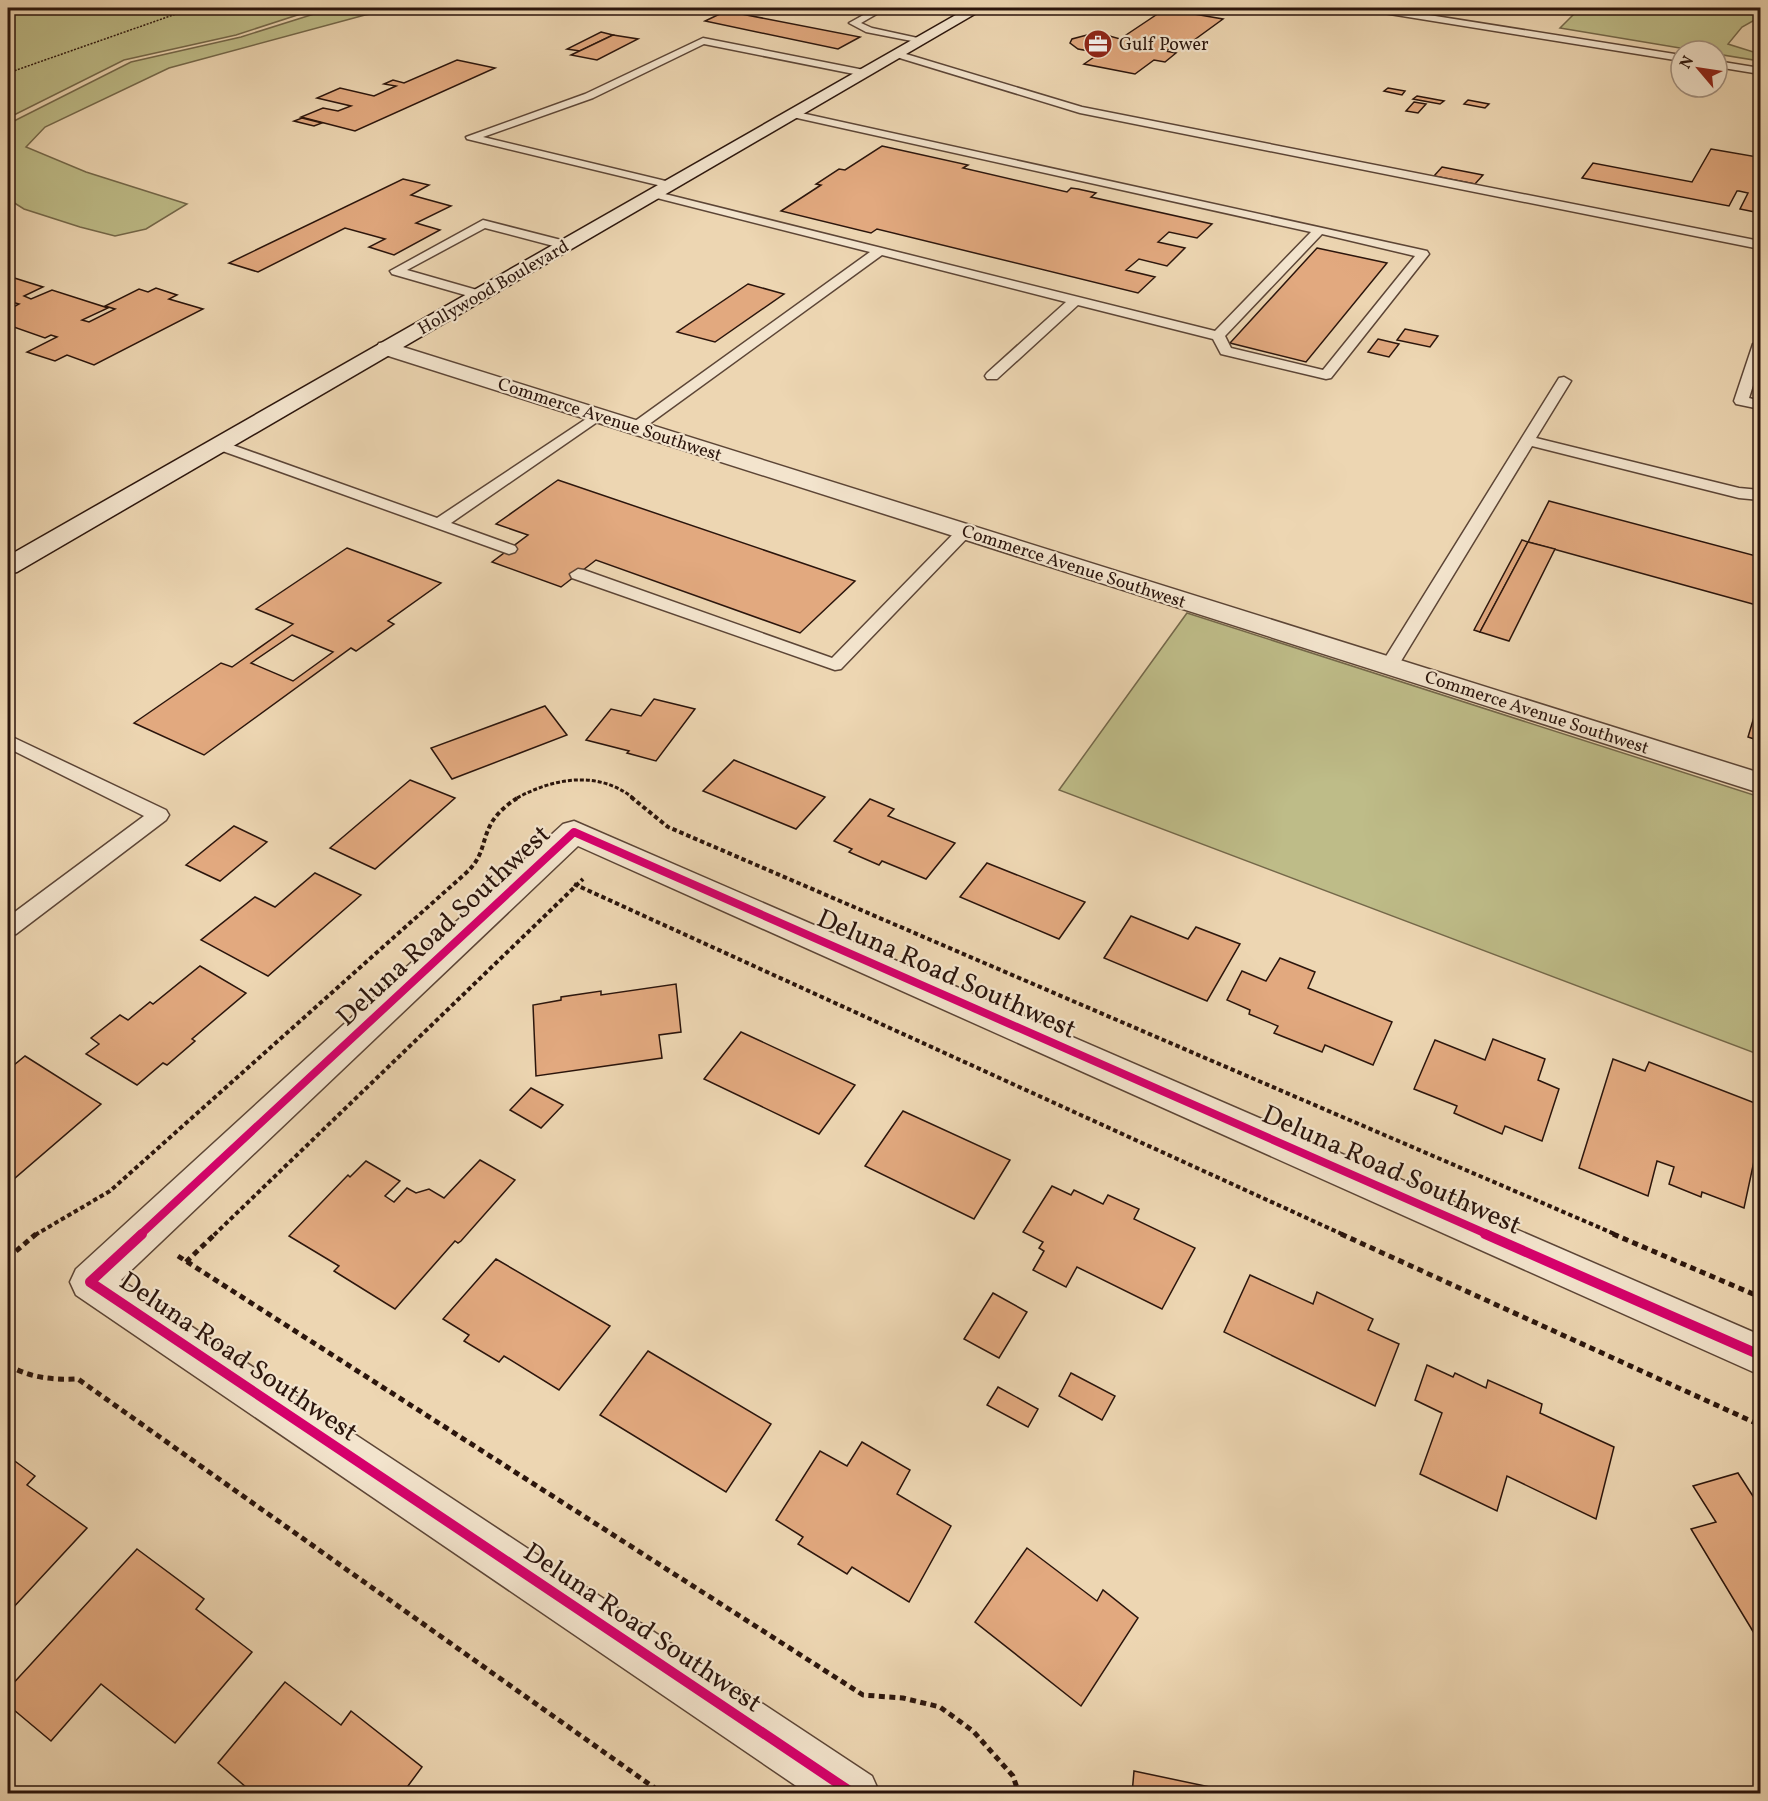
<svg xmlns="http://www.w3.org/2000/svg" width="1768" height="1801" font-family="Vollkorn,serif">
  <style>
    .green { fill: #bebc88; stroke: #74684a; stroke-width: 1.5 }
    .building { fill: #e2a97f; stroke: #2b150c; stroke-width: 1.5; fill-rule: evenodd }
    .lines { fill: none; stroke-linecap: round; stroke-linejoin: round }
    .lane-casing { stroke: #5c4536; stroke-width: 3 }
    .street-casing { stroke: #5c4536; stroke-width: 3 }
    .secondary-casing { stroke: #2b150c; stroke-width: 3 }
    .path-far3 { stroke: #2b150c; stroke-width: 1.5; stroke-dasharray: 2 1.5; stroke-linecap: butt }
    .path-far2 { stroke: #2b150c; stroke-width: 3; stroke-dasharray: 4 2; stroke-linecap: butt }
    .path-far1 { stroke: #2b150c; stroke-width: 4; stroke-dasharray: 4.5 3; stroke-linecap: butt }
    .path { stroke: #2b150c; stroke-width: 5; stroke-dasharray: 6 4.5; stroke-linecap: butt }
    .lane { fill: #f3e4cd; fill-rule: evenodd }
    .street { fill: #f3e4cd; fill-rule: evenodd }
    .secondary { fill: #f3e4cd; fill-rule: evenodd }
    .cycleway-far1-casing { stroke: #f3e4cd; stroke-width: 12 }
    .cycleway-casing { stroke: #f3e4cd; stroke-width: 14 }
    .cycleway-far1 { stroke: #d6006c; stroke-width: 8 }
    .cycleway { stroke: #d6006c; stroke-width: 10 }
    .labels { text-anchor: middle; stroke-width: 4.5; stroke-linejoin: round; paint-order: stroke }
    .far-poi-label { font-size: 18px; fill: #2b150c; stroke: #f3e4cd; text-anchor: start }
    .far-street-label { font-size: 18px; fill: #2b150c; stroke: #f3e4cd }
    .near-street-label { font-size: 27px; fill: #2b150c; stroke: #f3e4cd }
  </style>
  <rect width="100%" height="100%" fill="#edd6b2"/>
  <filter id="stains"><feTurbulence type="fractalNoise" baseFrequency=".00333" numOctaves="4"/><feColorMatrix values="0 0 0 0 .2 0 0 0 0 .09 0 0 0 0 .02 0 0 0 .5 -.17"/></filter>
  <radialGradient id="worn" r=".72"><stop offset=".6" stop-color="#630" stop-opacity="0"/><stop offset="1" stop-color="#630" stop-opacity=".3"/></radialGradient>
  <!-- green -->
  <g class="green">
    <polygon points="8,8 319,8 236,35 124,60 8,118"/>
    <polygon points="333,8 403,8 365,15 169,68 45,127 26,147 86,172 187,204 146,229 115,236 80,227 24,209 8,199 8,124 131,62 241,37"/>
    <polygon points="1580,8 1760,8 1760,17 1742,27 1728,44 1760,54 1760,61 1717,54 1717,51 1698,51 1560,28"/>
    <polygon points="1187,613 1760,797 1760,1055 1059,790"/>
  </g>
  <!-- building -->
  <g class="building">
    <polygon points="1165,9 1223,19 1190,43 1180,41 1166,51 1176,53 1165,62 1154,60 1135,74 1084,64 1100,53 1078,49 1070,43 1072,39 1087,35 1106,35 1120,39"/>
    <polygon points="726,11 860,37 838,49 705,21"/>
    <polygon points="601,32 613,35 580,51 567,49"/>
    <polygon points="613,35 638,39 597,60 571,55"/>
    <polygon points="457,60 495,68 355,131 301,117 323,108 338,111 351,106 317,98 340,88 374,96 396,86 384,84 393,80 404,83"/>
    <polygon points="1388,88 1405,91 1402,95 1384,91"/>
    <polygon points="1417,96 1444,101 1440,104 1413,99"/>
    <polygon points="1468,100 1489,104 1485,108 1464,104"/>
    <polygon points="1414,102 1426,104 1418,113 1406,111"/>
    <polygon points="302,118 322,123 314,126 294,121"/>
    <polygon points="882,146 968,165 963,168 1067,192 1071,188 1078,189 1096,193 1091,197 1212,224 1197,238 1169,232 1158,242 1185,248 1167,266 1139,259 1126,270 1155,277 1138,293 877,229 871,233 781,211 821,185 816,184 839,169 845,170"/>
    <polygon points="1711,149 1757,157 1760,149 1760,213 1740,209 1748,193 1739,191 1737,191 1729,206 1582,178 1593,163 1692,182"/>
    <polygon points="1442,167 1483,175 1475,184 1434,176"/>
    <polygon points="403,179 429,185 411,195 451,206 416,223 440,230 394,255 369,247 385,239 345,228 258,272 229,263"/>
    <polygon points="1317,248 1387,263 1306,362 1230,343"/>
    <polygon points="8,276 43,287 24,296 31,299 52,290 108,308 82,320 89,322 115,309 105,306 139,289 148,292 156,288 177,295 169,299 203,309 94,365 67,355 55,361 27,352 57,337 51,335 45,338 8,325 8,310 19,304 12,302 8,304"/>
    <polygon points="748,284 784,294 715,342 677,332"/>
    <polygon points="1405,329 1438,336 1430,347 1397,340"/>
    <polygon points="1378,339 1399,344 1389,357 1368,352"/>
    <polygon points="558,480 855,581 800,633 596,560 561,587 492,562 528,535 496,524"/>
    <polygon points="1549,501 1760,557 1760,606 1528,542"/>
    <polygon points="1522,540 1528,542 1480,632 1474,630"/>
    <polygon points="1528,542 1555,549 1509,641 1480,632"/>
    <path d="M 347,548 L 441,583 L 388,621 L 394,624 L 356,651 L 351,648 L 204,755 L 134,723 L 221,663 L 232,667 L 293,624 L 256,609 ZM 292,635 L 333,652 L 293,681 L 251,663 Z"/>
    <polygon points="1760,697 1760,741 1748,737"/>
    <polygon points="654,699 695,709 656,761 627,753 629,751 586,740 611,709 641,716"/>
    <polygon points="545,706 567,735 452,779 431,748"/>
    <polygon points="734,760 825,797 796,829 703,791"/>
    <polygon points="410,780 455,798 375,869 330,848"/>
    <polygon points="870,799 894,809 888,816 955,843 926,879 882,861 879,865 849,852 852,849 834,841"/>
    <polygon points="234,826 267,842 220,881 186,865"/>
    <polygon points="987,863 1085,902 1059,939 960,897"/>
    <polygon points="315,873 361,895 268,976 201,940 255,897 275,907"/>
    <polygon points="1131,916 1188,939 1196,927 1240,944 1207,1001 1104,958"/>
    <polygon points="1280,958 1315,972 1308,988 1392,1022 1373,1065 1325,1045 1322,1052 1274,1033 1278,1026 1249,1014 1250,1010 1227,1000 1242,971 1266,981"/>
    <polygon points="200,966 246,993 192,1039 195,1041 167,1065 163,1063 137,1085 86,1054 99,1044 91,1038 120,1015 128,1020 150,1002 153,1004"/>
    <polygon points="676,984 681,1032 659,1035 662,1058 536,1076 533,1005 561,1000 561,997 601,991 601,995"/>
    <polygon points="741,1032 855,1085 819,1134 704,1079"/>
    <polygon points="1493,1039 1545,1059 1538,1080 1559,1089 1542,1141 1505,1126 1502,1134 1454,1113 1457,1106 1414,1089 1435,1040 1485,1060"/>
    <polygon points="25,1056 101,1104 8,1184 8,1070"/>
    <polygon points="1613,1059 1645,1071 1649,1062 1760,1105 1760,1133 1744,1208 1702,1192 1701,1197 1669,1184 1674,1167 1657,1161 1648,1196 1579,1168"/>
    <polygon points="531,1088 563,1105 541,1128 510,1110"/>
    <polygon points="903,1111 1010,1160 974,1219 865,1166"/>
    <polygon points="480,1160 515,1180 461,1241 458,1243 455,1241 395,1309 334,1271 339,1266 289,1236 348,1175 350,1177 366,1161 400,1181 385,1196 394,1202 407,1188 416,1193 429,1189 444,1198"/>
    <polygon points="1052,1186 1071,1195 1074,1190 1103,1204 1108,1195 1139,1209 1134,1219 1195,1248 1162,1309 1077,1267 1066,1287 1033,1270 1044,1251 1039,1248 1043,1242 1023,1232"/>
    <polygon points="496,1259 610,1326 559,1390 504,1356 499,1362 464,1341 469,1335 443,1319"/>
    <polygon points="1250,1275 1313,1304 1317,1292 1373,1319 1368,1330 1399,1344 1375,1406 1224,1332"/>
    <polygon points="993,1293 1027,1312 999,1358 964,1339"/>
    <polygon points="648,1351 771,1424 726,1492 600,1415"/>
    <polygon points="1427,1365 1453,1377 1455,1373 1486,1388 1488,1380 1542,1404 1540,1413 1614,1447 1596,1519 1507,1476 1497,1511 1420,1474 1442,1413 1415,1400"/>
    <polygon points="1071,1373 1115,1396 1102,1420 1059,1396"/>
    <polygon points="998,1387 1038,1409 1028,1427 987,1405"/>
    <polygon points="862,1442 910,1470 897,1494 951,1526 909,1602 852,1567 847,1574 798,1544 803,1537 776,1520 820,1451 847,1466"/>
    <polygon points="8,1456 35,1476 27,1485 87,1528 11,1610 8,1607"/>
    <polygon points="1738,1473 1760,1507 1760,1643 1691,1529 1716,1522 1693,1486"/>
    <polygon points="1027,1548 1097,1601 1103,1590 1138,1618 1081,1706 975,1622"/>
    <polygon points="137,1549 204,1599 196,1609 252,1652 175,1743 101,1684 51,1741 8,1705 8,1689"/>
    <polygon points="285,1682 341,1725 351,1711 422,1767 402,1794 254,1794 218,1763"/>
    <polygon points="1134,1771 1243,1794 1132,1794"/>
  </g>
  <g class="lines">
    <!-- lane casing -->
    <g class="lane-casing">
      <g id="lane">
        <polygon points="876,8 887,8 861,23 872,28 927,40 922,43 866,32 849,23"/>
        <polygon points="1366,8 1385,8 1681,55 1681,61 1371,11"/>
        <polygon points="703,38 864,70 869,73 864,76 704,44 593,98 483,137 674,183 676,185 670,188 467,139 466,137 585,94"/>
        <polygon points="896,51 1082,107 1760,241 1760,249 1080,113 893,56 891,54"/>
        <polygon points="1717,61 1760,68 1760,74 1717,67"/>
        <path d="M 792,111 L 1427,251 L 1429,254 L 1331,378 L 1326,379 L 1221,354 L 1213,339 L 1078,305 L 997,379 L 987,379 L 985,376 L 987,373 L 1066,302 L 882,255 L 641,430 L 631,430 L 629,427 L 631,424 L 870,252 L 649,196 L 649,192 L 653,191 L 1215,331 L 1311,232 L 788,116 L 787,114 ZM 1322,234 L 1415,256 L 1323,370 L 1231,348 L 1225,336 Z"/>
        <polygon points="483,220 569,242 571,245 565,249 485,228 407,270 484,292 485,295 479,299 392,274 390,271"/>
        <polygon points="1760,340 1760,363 1749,398 1760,401 1760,409 1736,404 1734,401 1753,344"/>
        <polygon points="1564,377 1571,381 1536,438 1739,488 1760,490 1760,500 1739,498 1532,446 1398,666 1395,670 1383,670 1380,666 1559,378"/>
        <polygon points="598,411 603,412 605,415 603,418 451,523 515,546 517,549 515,552 509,554 214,448 212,445 214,442 224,442 437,518"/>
        <polygon points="965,526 973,531 971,534 841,669 835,670 572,578 570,574 578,569 584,570 832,658 959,528"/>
        <polygon points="8,735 166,810 169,815 166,820 16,934 8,936 8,917 144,816 8,748"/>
      </g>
    </g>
    <!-- street casing -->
    <g class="street-casing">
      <g id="street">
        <polygon points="387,342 1760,773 1760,793 379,353 376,348 379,343"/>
        <polygon points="574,821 1760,1335 1760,1375 578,846 121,1280 872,1776 880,1794 808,1794 76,1295 70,1282 76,1269 563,824"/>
      </g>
    </g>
    <!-- secondary casing -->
    <g class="secondary-casing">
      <polygon id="secondary" points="968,8 985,8 17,572 8,574 8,556"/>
    </g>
    <!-- path-far3 -->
    <polyline class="path-far3" points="8,73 193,8"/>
    <!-- path-far2 -->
    <path class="path-far2" d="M 517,798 C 554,778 598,770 633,798"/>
    <!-- path-far1 -->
    <g class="path-far1">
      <polyline points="631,797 668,827 1617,1235"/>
      <polyline points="574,884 1344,1235"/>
      <path d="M 35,1235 L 110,1191 L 467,872 C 485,855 481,841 492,822 C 498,812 509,803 519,797"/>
      <polyline points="214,1235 583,879"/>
    </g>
    <!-- path -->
    <g class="path">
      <polyline points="1341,1234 1760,1425"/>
      <polyline points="1613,1234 1760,1297"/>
      <polyline points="178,1256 863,1695 903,1698 940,1707 973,1731 1013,1776 1019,1794"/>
      <polyline points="8,1258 36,1234"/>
      <polyline points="186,1262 215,1234"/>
      <path d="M 8,1365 C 30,1378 53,1380 78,1379 L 663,1794"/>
    </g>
    <!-- lane -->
    <use href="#lane" class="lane"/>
    <!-- street -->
    <use href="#street" class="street"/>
    <!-- secondary -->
    <use href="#secondary" class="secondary"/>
    <!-- cycleway-far1 casing -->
    <g class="cycleway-far1-casing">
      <polyline id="cycleway-far1" points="140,1235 574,832 1489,1235"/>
    </g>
    <!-- cycleway casing -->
    <g class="cycleway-casing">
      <g id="cycleway">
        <polyline points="142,1234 90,1282 854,1794"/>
        <polyline points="1485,1234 1760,1355"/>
      </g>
    </g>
    <!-- cycleway-far1 -->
    <use href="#cycleway-far1" class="cycleway-far1"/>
    <!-- cycleway -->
    <use href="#cycleway" class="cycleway"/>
  </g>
  <!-- icons -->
  <defs>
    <g id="office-disc" transform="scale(1.5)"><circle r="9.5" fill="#8f2418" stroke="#f3e4cd"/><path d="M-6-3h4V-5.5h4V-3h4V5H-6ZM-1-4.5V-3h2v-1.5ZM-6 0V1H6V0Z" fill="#fff"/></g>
  </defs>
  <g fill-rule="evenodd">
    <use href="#office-disc" x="1098" y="44"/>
  </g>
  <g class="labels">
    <!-- far-poi labels -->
    <g class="far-poi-label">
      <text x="1119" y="50">Gulf Power</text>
    </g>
    <!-- far-street labels -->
    <g class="far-street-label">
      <text transform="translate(493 287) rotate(-30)" y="6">Hollywood Boulevard</text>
      <text transform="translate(610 419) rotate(18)" y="6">Commerce Avenue Southwest</text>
      <text transform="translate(1074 566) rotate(18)" y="6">Commerce Avenue Southwest</text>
      <text transform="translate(1537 712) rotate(18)" y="6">Commerce Avenue Southwest</text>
    </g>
    <!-- near-street labels -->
    <g class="near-street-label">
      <text transform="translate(443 925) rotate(-43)" y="9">Deluna Road Southwest</text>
      <text transform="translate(947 973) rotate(24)" y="9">Deluna Road Southwest</text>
      <text transform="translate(1392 1169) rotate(24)" y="9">Deluna Road Southwest</text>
      <text transform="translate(239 1356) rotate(34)" y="9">Deluna Road Southwest</text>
      <text transform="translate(643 1627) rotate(34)" y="9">Deluna Road Southwest</text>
    </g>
  </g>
  <!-- margin -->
  <rect width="1768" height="1801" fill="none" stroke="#edd6b2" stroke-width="30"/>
  <rect x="9" y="9" width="1750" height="1783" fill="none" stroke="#2b150c" stroke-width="3"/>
  <rect x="15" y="15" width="1738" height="1771" fill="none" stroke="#2b150c" stroke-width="1.5"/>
  <!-- north arrow -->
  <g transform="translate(1699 69) rotate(299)"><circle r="28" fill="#f3e4cd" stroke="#a39180" stroke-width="1.5"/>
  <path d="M0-4.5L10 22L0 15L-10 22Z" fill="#8f2418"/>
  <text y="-9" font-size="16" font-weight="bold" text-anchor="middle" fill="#2b150c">N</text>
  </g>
  <rect width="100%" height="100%" filter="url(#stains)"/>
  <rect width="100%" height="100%" fill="url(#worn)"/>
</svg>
